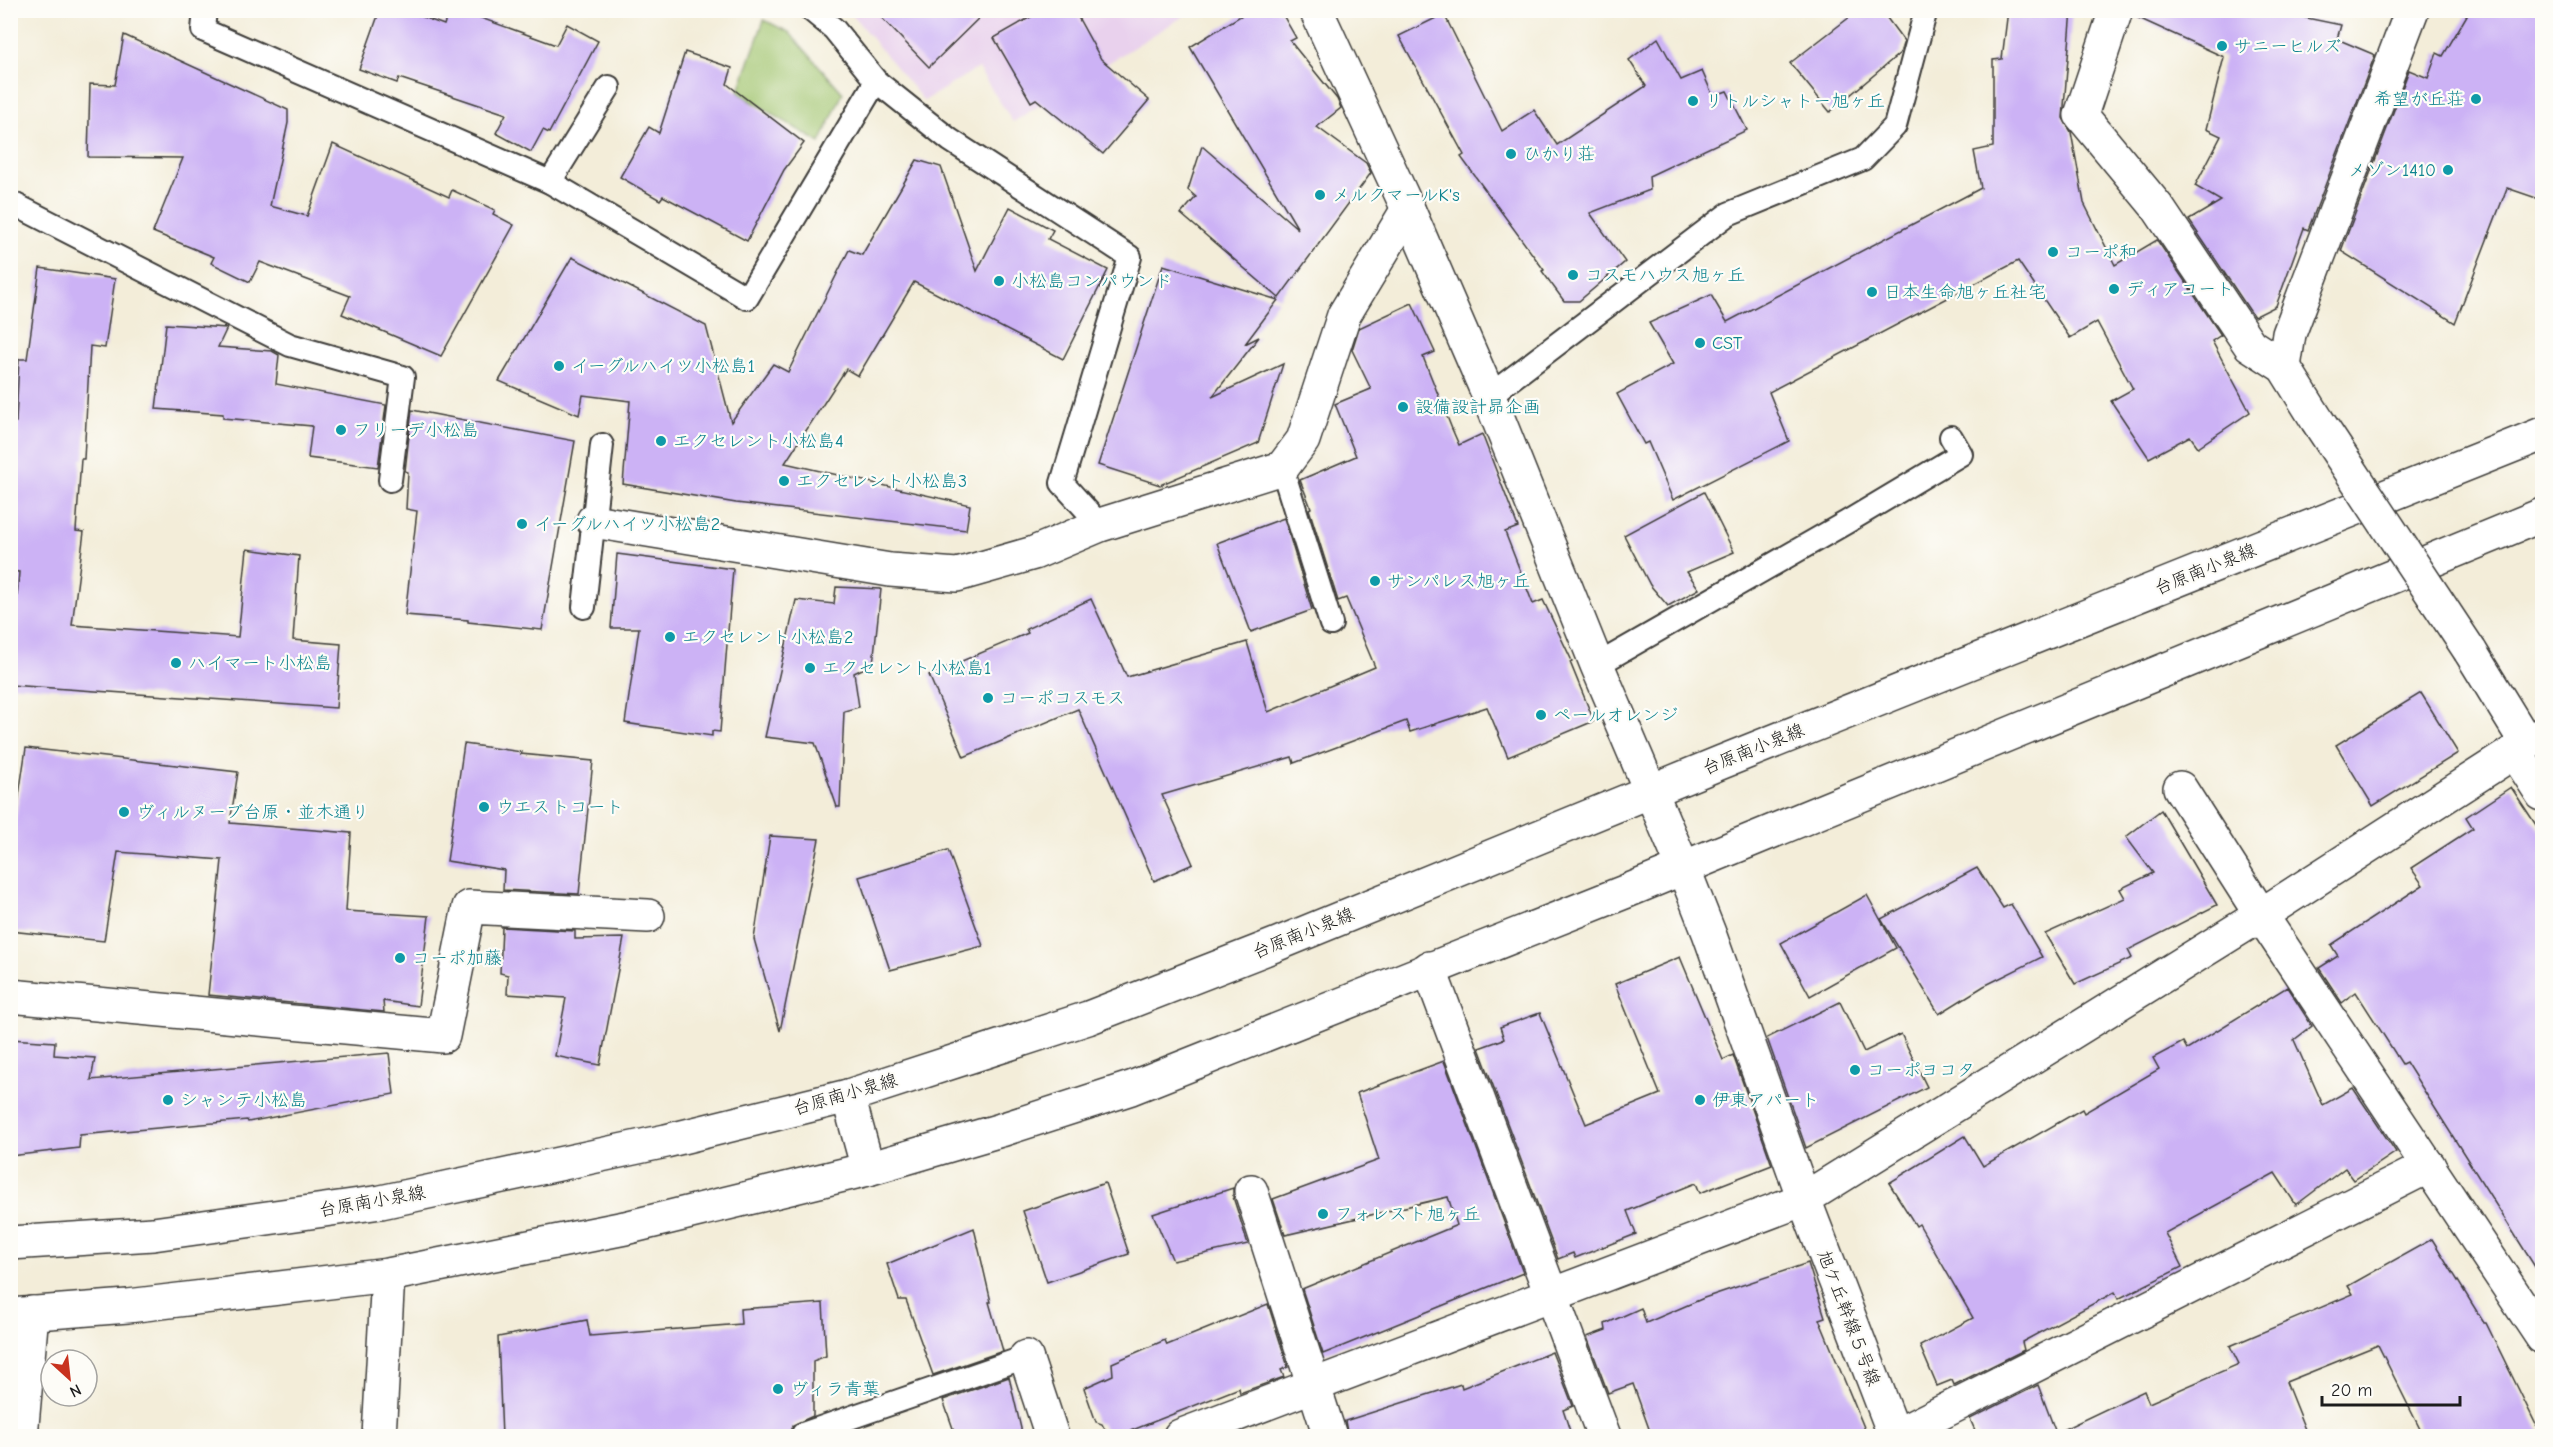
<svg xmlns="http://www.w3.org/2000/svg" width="2553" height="1447" font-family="'Comic Neue','Klee One',sans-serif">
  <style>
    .built { fill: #e9d1ed }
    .green { fill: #a0c46e; stroke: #5e7045; stroke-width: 1.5 }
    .building { fill: #ccb2f5 }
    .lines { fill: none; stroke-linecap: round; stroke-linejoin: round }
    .service-casing { stroke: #3c3b38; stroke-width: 26 }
    .minor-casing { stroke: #3c3b38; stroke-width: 36 }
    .tertiary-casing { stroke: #3c3b38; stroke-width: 36 }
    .service { stroke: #fff; stroke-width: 22 }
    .minor { stroke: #fff; stroke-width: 33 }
    .tertiary { stroke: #fff; stroke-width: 33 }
    .minor-bridge-casing { stroke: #3c3b38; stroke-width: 36; stroke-linecap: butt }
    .minor-bridge { stroke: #fff; stroke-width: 33 }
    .culture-dot { fill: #0f9aa8; stroke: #fdfcf7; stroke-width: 2 }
    .labels { text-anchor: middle; stroke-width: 4.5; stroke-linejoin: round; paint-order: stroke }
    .culture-label { font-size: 18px; fill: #0d838f; stroke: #fdfcf7; text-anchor: start }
    .street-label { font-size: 18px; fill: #1c1c1c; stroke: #fdfcf7 }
  </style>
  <rect width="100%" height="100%" fill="#fdfcf7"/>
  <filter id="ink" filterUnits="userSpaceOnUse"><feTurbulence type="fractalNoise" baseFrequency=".0167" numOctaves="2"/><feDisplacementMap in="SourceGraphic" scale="12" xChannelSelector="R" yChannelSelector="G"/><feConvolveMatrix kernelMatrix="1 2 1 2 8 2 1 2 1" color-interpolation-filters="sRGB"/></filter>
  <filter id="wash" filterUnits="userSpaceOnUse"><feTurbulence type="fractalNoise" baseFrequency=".008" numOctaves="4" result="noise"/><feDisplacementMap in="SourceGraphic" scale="24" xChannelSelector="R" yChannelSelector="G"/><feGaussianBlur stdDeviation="1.35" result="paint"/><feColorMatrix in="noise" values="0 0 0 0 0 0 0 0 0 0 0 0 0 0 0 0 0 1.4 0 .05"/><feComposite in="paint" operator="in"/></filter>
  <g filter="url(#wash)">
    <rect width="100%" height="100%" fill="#f3edd9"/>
    <!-- built -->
    <polygon class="built" points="849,11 1192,11 1013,122 978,68 924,101"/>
    <!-- green -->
    <polygon class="green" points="764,20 789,32 843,93 820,143 738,93"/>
    <g id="blocks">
      <!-- building -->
      <g class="building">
        <polygon points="380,10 404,10 444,25 449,10 459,10 556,45 567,24 598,41 549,133 543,130 531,152 496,133 506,114 399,78 397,83 359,69"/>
        <polygon points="874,10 987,10 929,67"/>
        <polygon points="1043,10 1074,10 1101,59 1149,100 1103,154 1036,99 1031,102 994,38"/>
        <polygon points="1250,10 1280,10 1296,38 1290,41 1337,99 1341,108 1317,127 1366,163 1371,173 1279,298 1181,214 1196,197 1188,190 1202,146 1298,229 1190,47"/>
        <polygon points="1859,10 1881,10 1904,41 1900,53 1830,112 1790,63"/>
        <polygon points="2008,10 2072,10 2063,118 2071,132 2084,203 2115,265 2157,240 2221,335 2212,341 2250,412 2198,447 2190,436 2149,458 2111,401 2133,389 2097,322 2070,338 2018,261 1769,392 1789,441 1673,500 1648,442 1644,444 1617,394 1673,364 1649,323 1711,295 1727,322 1981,188 1974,151 1993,147 1993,60 2002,59"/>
        <polygon points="2134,10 2268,10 2341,25 2337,39 2375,55 2308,230 2304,228 2276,306 2254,317 2189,220 2221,201 2195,186 2221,136 2206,129 2224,57 2134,16"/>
        <polygon points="2470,10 2542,10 2542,200 2507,188 2455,323 2341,251 2409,70 2428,78 2437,53 2443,56"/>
        <polygon points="1444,14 1502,131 1534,110 1557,145 1646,86 1629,60 1658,38 1681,80 1702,71 1713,96 1727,91 1747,130 1649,176 1650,190 1590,213 1625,262 1579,301 1564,301 1542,271 1544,270 1461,157 1464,155 1399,36"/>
        <polygon points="124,35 288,110 288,123 270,206 307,216 333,144 449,197 452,190 495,210 493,214 514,225 441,356 342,314 350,296 260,262 250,282 211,263 214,257 153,232 183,158 88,157 90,84 115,85"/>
        <polygon points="685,52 732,68 727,84 804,143 784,170 747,241 663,196 660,200 620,177 649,127 659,133"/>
        <polygon points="917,160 941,167 977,271 1010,207 1053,230 1048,239 1108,270 1063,359 914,282 858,376 846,369 785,463 970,505 966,530 736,503 623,484 630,401 583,395 579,415 499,381 572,257 706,326 731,422 773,364 788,372 849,250 862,255"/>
        <polygon points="1163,265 1278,300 1245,344 1259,337 1212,397 1283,364 1258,443 1160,485 1098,465"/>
        <polygon points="40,268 115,279 105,348 90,346 84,459 81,459 76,531 84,532 72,625 238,637 247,549 299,556 293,640 341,644 336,708 10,685 19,572 10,571 10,422 16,422 19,359 27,359"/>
        <polygon points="1412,303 1435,352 1423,357 1452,429 1459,445 1482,434 1518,527 1505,532 1533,604 1543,600 1572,661 1570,662 1594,721 1508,757 1487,707 1410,732 1406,721 1294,763 1292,757 1162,795 1193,864 1154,881 1078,709 964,757 929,675 1028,633 1026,629 1091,599 1127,677 1247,642 1268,712 1375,667 1346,598 1338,601 1309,509 1311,508 1300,480 1356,456 1335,404 1371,389 1352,350 1359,328"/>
        <polygon points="166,324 227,328 218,347 272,351 279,355 276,384 386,405 378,467 308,458 312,426 223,418 223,414 156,409"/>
        <polygon points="412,410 575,441 542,630 468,622 468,620 405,615 417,511 406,509 408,472 405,471"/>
        <polygon points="1704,492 1734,552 1687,572 1699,589 1668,606 1650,585 1624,535"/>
        <polygon points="1284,518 1312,610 1251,632 1217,543"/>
        <polygon points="617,554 733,569 720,732 712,731 712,736 625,723 639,628 611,628"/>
        <polygon points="836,587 881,589 873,664 854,673 859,707 844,711 840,807 837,807 815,743 765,737 796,600 834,604"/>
        <polygon points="2421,693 2458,753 2373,806 2336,745"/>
        <polygon points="464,744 522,752 521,754 593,761 579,894 503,890 504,870 447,861"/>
        <polygon points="26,748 238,772 230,823 351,833 346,911 429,916 418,1006 383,1001 384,1012 208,995 222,860 118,852 104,941 10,931 10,856"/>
        <polygon points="2511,787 2542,834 2542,1278 2406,1062 2402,1064 2356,992 2342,1003 2319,968 2338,956 2331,945 2423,885 2411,868 2473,828 2466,817"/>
        <polygon points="2161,810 2217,905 2128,950 2132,958 2075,984 2045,934 2125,898 2120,889 2153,873 2126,837"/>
        <polygon points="770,836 819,839 780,1031 754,939"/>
        <polygon points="948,850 983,946 890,970 859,877"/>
        <polygon points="1977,868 2003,908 2011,904 2042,957 1984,986 1939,1014 1881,919"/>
        <polygon points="1867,895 1896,948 1810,996 1781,943"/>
        <polygon points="502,927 575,931 575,939 624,938 600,1065 555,1056 566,998 507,994 508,975 500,973"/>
        <polygon points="1680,957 1723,1060 1733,1055 1772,1165 1700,1193 1696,1183 1627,1211 1636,1234 1575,1258 1573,1253 1558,1259 1479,1048 1504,1039 1500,1027 1540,1013 1586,1124 1660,1094 1615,984"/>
        <polygon points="2287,987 2312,1026 2294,1040 2323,1105 2353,1088 2396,1152 2354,1180 2345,1168 2296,1205 2275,1173 2165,1233 2182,1267 2118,1299 2115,1292 2022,1342 2024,1350 1954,1385 1952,1380 1937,1386 1920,1346 1973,1318 1919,1224 1916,1226 1889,1183 1965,1136 1983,1166 2082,1109 2084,1113 2159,1069 2153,1058 2183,1042 2187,1049"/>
        <polygon points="1840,1002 1864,1052 1901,1034 1927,1087 1806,1148 1767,1038"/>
        <polygon points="10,1039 55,1042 54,1055 95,1058 91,1080 389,1053 394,1094 248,1122 247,1120 80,1135 79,1148 10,1156"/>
        <polygon points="1444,1061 1523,1273 1323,1354 1302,1289 1457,1225 1448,1197 1285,1235 1273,1199 1379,1160 1357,1093"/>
        <polygon points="1105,1183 1129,1254 1047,1282 1023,1211"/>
        <polygon points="1233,1188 1233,1197 1248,1244 1173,1261 1153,1214"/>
        <polygon points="974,1228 991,1302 989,1302 1003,1351 933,1375 906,1300 899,1300 887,1264"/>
        <polygon points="2432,1239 2484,1323 2486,1323 2542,1437 2424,1437 2378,1345 2286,1382 2308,1437 1978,1437 1970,1419 2038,1385 2056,1433 2144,1391 2149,1403 2239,1364 2230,1346 2353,1294 2348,1286"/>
        <polygon points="1808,1263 1825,1317 1819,1319 1868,1437 1652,1437 1633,1384 1608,1393 1587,1337 1606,1330 1605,1324 1641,1308 1646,1323 1704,1298"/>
        <polygon points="823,1303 826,1356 813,1361 813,1416 793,1425 790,1437 502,1437 498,1337 587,1320 590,1336 741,1324 740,1309"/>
        <polygon points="1268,1304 1288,1367 1281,1370 1284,1377 1240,1393 1239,1388 1115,1437 1109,1437 1102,1424 1096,1422 1084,1388 1113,1375 1112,1363 1165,1340 1167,1345"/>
        <polygon points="1552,1352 1573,1406 1563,1410 1572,1437 1348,1437 1345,1421 1461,1384 1462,1388"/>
        <polygon points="1009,1377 1023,1437 956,1437 943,1400"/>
      </g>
    </g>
  </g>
  <g filter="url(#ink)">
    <use href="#blocks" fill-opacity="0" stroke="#3c3b38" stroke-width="1.5"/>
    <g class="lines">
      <!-- service casing -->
      <g class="service-casing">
        <g id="service">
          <polyline points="205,10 203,30 550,182 747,298 876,81 950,140 1130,257 1062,483 1100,525"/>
          <polyline points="811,10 834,29 876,81"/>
          <polyline points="550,182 609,87"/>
          <polyline points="10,202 290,345 403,377 390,480"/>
          <polyline points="1489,396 1728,214 1863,159 1895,126 1926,10"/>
          <polyline points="1282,468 1331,624"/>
          <polyline points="584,607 602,445"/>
          <polyline points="1597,665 1847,522 1961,454 1951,437"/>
          <polyline points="803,1434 1026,1357"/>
        </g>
      </g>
      <!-- minor casing -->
      <g class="minor-casing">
        <g id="minor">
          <polyline points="2116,10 2081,115 2158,208 2250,345 2284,367 2317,420"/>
          <polyline points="2284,367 2289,334 2412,10"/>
          <polyline points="593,521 890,570 957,575 1034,553 1100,525 1282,468 1303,440 1344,315 1408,209"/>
          <polyline points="2470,651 2527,744"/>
          <polyline points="2515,752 2542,794"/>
          <polyline points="2180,788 2261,915 2542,1337"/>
          <polyline points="1429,968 1604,1436"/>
          <polyline points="10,996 443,1036 469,907 648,916"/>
          <polyline points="1251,1191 1330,1436"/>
          <polyline points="1026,1357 1052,1436"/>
          <polyline points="21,1436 32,1313"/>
          <polyline points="379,1436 388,1275"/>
          <polyline points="1180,1436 1804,1199 2261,915 2542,734"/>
          <polyline points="1895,1436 2429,1166"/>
        </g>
      </g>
      <!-- tertiary casing -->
      <g class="tertiary-casing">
        <g id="tertiary">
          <polyline points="1316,10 1408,209 1489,396 1597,665 1683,867 1709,933 1804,1199 1895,1436"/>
          <polyline points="848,1096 868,1169"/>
          <polyline points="10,1243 153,1234 381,1202 666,1141 848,1096 1088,1018 1275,945 1722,762 2542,434"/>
          <polyline points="10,1315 128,1306 388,1275 625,1228 868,1169 1001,1130 1131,1088 1627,891 2542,515"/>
        </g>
      </g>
      <!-- service -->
      <use href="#service" class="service"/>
      <!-- minor -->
      <use href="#minor" class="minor"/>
      <!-- tertiary -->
      <use href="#tertiary" class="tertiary"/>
      <!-- minor-bridge casing -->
      <g class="minor-bridge-casing">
        <polyline id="minor-bridge" points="2317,420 2470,651"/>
      </g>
      <!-- minor-bridge -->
      <use href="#minor-bridge" class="minor-bridge"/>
    </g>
  </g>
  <!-- markers -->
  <g class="culture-dot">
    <circle cx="2222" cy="46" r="6"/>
    <circle cx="2476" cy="99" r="6"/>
    <circle cx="1693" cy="101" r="6"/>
    <circle cx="1511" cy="154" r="6"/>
    <circle cx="2448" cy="170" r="6"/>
    <circle cx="1320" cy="195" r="6"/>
    <circle cx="2053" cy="252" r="6"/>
    <circle cx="1573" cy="275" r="6"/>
    <circle cx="999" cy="281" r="6"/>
    <circle cx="2114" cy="289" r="6"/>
    <circle cx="1872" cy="292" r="6"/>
    <circle cx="1700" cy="343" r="6"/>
    <circle cx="559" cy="366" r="6"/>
    <circle cx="1403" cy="407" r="6"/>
    <circle cx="341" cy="430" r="6"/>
    <circle cx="661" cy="441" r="6"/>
    <circle cx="784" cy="481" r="6"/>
    <circle cx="522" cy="524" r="6"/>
    <circle cx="1375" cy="581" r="6"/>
    <circle cx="670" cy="637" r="6"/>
    <circle cx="176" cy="663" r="6"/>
    <circle cx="810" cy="668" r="6"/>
    <circle cx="988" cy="698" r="6"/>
    <circle cx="1541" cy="715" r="6"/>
    <circle cx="484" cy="807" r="6"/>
    <circle cx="124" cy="812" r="6"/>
    <circle cx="400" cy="958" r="6"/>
    <circle cx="1855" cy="1070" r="6"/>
    <circle cx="168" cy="1100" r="6"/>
    <circle cx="1700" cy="1100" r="6"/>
    <circle cx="1323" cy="1214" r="6"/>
    <circle cx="778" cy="1389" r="6"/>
  </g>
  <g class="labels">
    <!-- culture labels -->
    <g class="culture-label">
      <text x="2234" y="52">サニーヒルズ</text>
      <text x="2464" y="105" text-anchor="end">希望が丘荘</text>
      <text x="1705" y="107">リトルシャトー旭ヶ丘</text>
      <text x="1523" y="160">ひかり荘</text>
      <text x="2436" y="176" text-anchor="end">メゾン1410</text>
      <text x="1332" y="201">メルクマールK's</text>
      <text x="2065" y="258">コーポ和</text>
      <text x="1585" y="281">コスモハウス旭ヶ丘</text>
      <text x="1011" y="287">小松島コンパウンド</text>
      <text x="2126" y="295">ディアコート</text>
      <text x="1884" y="298">日本生命旭ヶ丘社宅</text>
      <text x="1712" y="349">CST</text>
      <text x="571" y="372">イーグルハイツ小松島1</text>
      <text x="1415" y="413">設備設計昴企画</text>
      <text x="353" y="436">フリーデ小松島</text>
      <text x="673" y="447">エクセレント小松島4</text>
      <text x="796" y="487">エクセレント小松島3</text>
      <text x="534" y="530">イーグルハイツ小松島2</text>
      <text x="1387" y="587">サンパレス旭ヶ丘</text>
      <text x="682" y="643">エクセレント小松島2</text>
      <text x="188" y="669">ハイマート小松島</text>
      <text x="822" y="674">エクセレント小松島1</text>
      <text x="1000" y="704">コーポコスモス</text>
      <text x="1553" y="721">ペールオレンジ</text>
      <text x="496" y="813">ウエストコート</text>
      <text x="136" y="818">ヴィルヌーブ台原・並木通り</text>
      <text x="412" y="964">コーポ加藤</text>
      <text x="1867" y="1076">コーポヨコタ</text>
      <text x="180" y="1106">シャンテ小松島</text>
      <text x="1712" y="1106">伊東アパート</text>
      <text x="1335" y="1220">フォレスト旭ヶ丘</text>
      <text x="790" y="1395">ヴィラ青葉</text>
    </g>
    <!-- street labels -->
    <g class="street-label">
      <text transform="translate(2205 569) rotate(-22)" y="6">台原南小泉線</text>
      <text transform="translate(1753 749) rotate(-22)" y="6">台原南小泉線</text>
      <text transform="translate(1303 933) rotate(-22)" y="6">台原南小泉線</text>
      <text transform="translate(845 1094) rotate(-16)" y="6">台原南小泉線</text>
      <text transform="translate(372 1201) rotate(-10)" y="6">台原南小泉線</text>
      <text transform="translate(1849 1318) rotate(69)" y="6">旭ケ丘幹線５号線</text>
    </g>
  </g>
  <!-- margin -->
  <rect width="2553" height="1447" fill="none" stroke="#fdfcf7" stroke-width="36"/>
  <!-- north arrow -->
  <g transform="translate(69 1378) rotate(153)"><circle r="28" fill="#fdfcf7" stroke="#a3a29f" stroke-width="1.5"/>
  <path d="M0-4.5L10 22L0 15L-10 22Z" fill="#c8321e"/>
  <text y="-9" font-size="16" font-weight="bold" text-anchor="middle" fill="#1c1c1c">N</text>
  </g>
  <!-- scale -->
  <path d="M2322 1396v9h138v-9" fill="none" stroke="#1c1c1c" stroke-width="3"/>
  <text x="2331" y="1396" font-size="18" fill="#1c1c1c" stroke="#fdfcf7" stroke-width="4.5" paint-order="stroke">20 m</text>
</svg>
